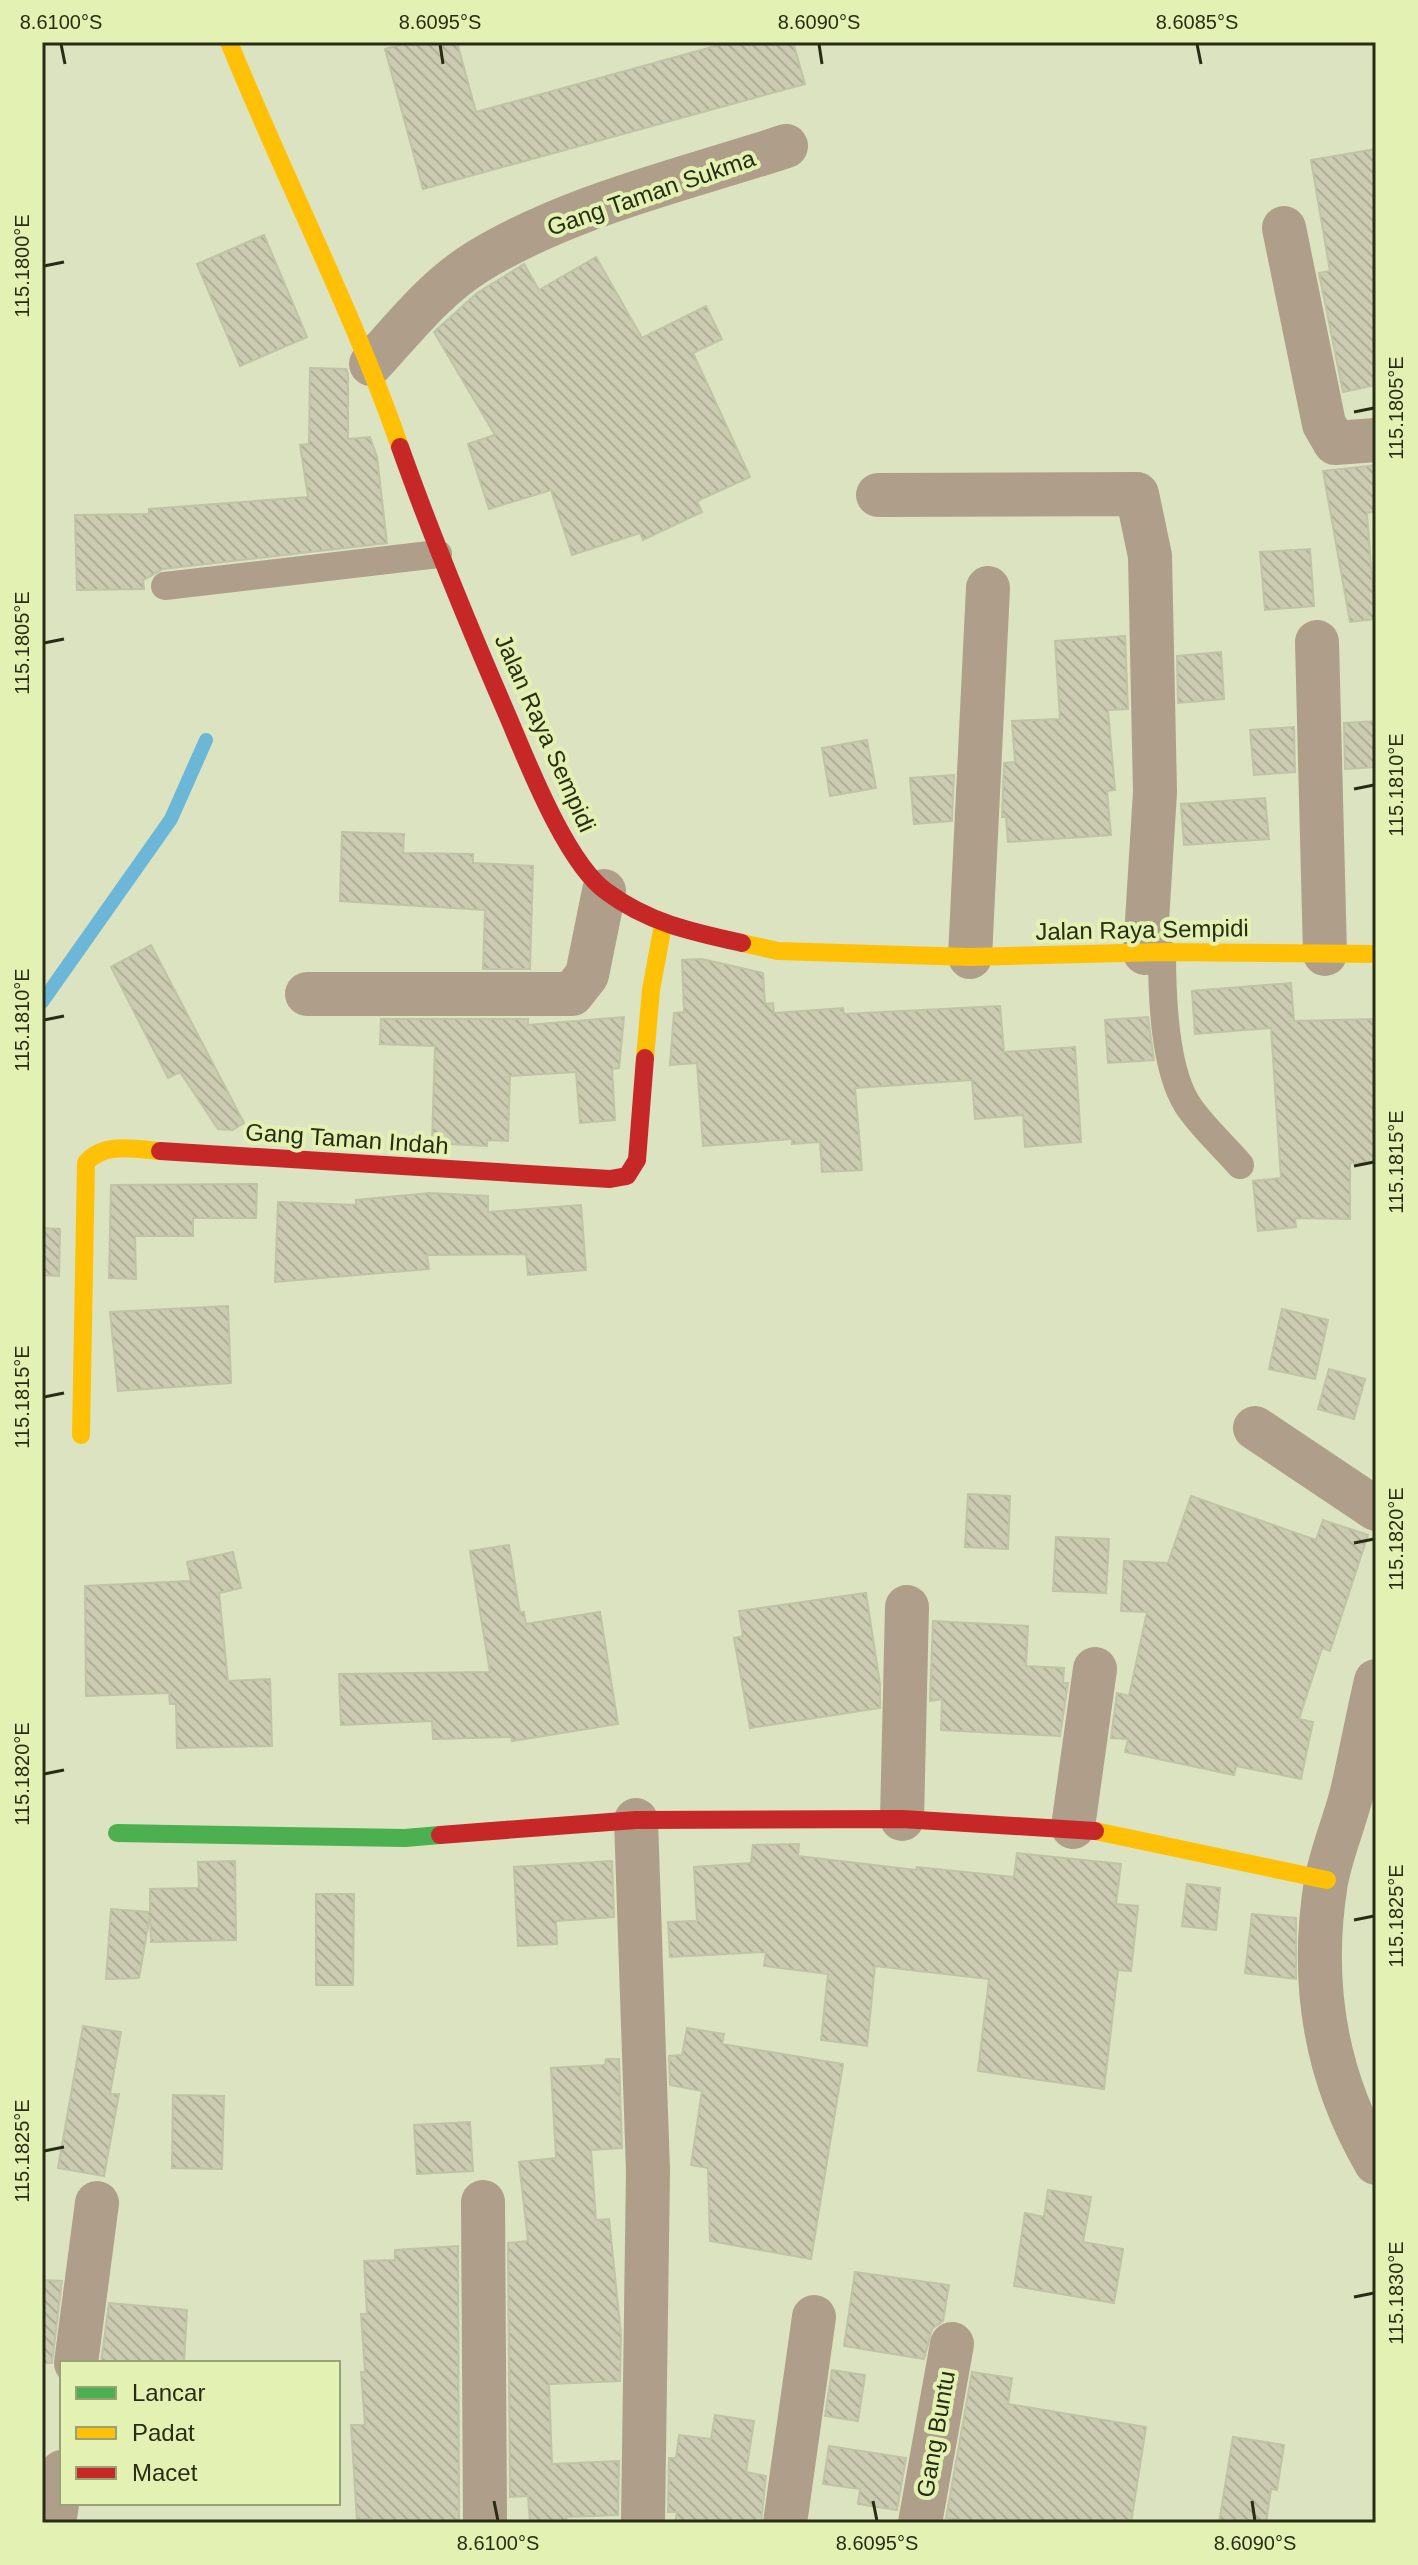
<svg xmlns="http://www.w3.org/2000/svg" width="1418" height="2565" font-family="Arial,sans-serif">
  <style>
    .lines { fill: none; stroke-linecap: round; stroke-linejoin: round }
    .stream { stroke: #6cb6d7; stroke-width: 14 }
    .building { fill: url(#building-back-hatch); stroke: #c1c3a7; stroke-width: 2 }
    .lane { stroke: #af9e8a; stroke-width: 28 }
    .street { stroke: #af9e8a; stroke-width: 44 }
    .fast { stroke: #4caf50; stroke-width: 18 }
    .slow { stroke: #ffc107; stroke-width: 18 }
    .jam { stroke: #c62828; stroke-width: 18 }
    .ticks { fill: none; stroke: #272d14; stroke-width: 3 }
    .labels { text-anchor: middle; stroke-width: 8; stroke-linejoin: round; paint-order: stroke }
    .street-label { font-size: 24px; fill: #272d14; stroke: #e3f2b2 }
    .neatline { fill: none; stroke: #272d14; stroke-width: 3 }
    .ticks-label { font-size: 20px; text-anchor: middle; fill: #272d14 }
  </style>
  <defs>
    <pattern id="building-back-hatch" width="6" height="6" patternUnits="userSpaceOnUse" patternTransform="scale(2)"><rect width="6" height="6" fill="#cacbb0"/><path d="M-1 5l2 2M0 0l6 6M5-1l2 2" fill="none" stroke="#aeaf96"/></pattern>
  </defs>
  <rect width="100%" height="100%" fill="#dbe3c1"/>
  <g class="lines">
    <!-- stream -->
    <polyline class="stream" points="42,1002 171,819 206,740"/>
  </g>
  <!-- building -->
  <g class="building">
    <polygon points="410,42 457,42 476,112 730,42 793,42 805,84 423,189 385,49"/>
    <polygon points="1376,149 1376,385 1343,392 1319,273 1330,271 1311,160"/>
    <polygon points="264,235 307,337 240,366 197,264"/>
    <polygon points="596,257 642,338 706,306 722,339 693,353 750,477 697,501 702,512 643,540 640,533 572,555 551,490 489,509 468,444 495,435 434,332 477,293 524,264 539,290"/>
    <polygon points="310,368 346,369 348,373 348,439 370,437 377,457 387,543 163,569 143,580 144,589 77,590 75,515 149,514 149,509 308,497 300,445 309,444"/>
    <polygon points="1376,465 1376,511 1367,513 1375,619 1350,622 1323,471"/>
    <polygon points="1310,549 1314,606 1265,610 1260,552"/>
    <polygon points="1125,636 1128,709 1108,710 1115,790 1107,791 1111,835 1008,842 1006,817 1002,817 1004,763 1015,762 1012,721 1060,719 1055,641"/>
    <polygon points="1221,652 1224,699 1178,703 1177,656"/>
    <polygon points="1376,721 1376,767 1345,769 1344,723"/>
    <polygon points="1294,727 1295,772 1254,775 1250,730"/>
    <polygon points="867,740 876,788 830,796 822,748"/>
    <polygon points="954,775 952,821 914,824 910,778"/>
    <polygon points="1265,798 1269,839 1184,845 1181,804"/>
    <polygon points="342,832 404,834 403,853 473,854 473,863 533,866 530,969 483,969 485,910 340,901"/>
    <polygon points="151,945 244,1123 232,1130 218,1129 180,1072 168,1078 111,967"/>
    <polygon points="702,959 763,973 765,1004 773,1003 774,1013 843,1008 844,1014 1000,1006 1004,1052 1075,1047 1081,1142 1025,1147 1023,1115 975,1119 972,1080 855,1088 862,1170 822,1172 820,1142 792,1144 792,1139 703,1146 697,1063 670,1065 674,1013 684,1012 682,960"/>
    <polygon points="1291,983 1294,1021 1376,1019 1376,1162 1350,1163 1350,1219 1295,1218 1296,1227 1258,1231 1253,1181 1281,1178 1271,1028 1195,1034 1192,991"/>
    <polygon points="624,1017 619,1068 612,1069 615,1120 580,1123 576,1072 510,1076 508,1141 487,1140 487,1146 432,1143 435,1046 380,1044 381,1019 528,1019 528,1025"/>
    <polygon points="1148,1017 1154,1060 1108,1063 1105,1020"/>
    <polygon points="257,1184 256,1218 193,1218 193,1236 135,1236 136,1279 109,1278 111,1185"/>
    <polygon points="430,1193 488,1196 488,1212 581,1205 586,1270 528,1275 526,1254 427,1255 429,1269 275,1282 278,1202 356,1205 356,1200"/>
    <polygon points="42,1228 60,1229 59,1276 42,1275"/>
    <polygon points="228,1306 231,1383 118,1391 110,1312"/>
    <polygon points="1282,1309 1328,1320 1315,1379 1269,1369"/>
    <polygon points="1329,1369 1365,1379 1354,1419 1318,1409"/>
    <polygon points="968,1494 1010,1496 1008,1549 965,1547"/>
    <polygon points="1191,1496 1316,1540 1323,1520 1368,1535 1330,1651 1322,1648 1299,1719 1313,1722 1301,1779 1236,1766 1234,1775 1125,1752 1128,1739 1111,1738 1117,1693 1129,1696 1147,1612 1121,1611 1124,1561 1168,1563"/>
    <polygon points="1056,1537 1109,1539 1106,1593 1053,1591"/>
    <polygon points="509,1545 520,1613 524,1612 526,1624 600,1612 618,1724 512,1741 511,1737 433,1739 432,1721 341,1725 339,1674 490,1672 470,1551"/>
    <polygon points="233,1552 241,1588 219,1593 228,1681 270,1679 272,1746 177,1748 176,1704 170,1704 169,1693 86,1696 85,1586 191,1581 187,1562"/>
    <polygon points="866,1593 880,1684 880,1708 750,1728 734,1638 743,1636 739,1611"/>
    <polygon points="933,1621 1028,1626 1026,1666 1064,1668 1063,1683 1068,1683 1060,1736 941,1730 942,1699 930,1701"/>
    <polygon points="799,1844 798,1856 916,1870 917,1867 1014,1877 1017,1853 1121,1864 1116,1904 1138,1906 1131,1971 1118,1970 1104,2089 978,2071 989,1979 875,1966 867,2046 821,2040 828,1974 764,1966 766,1952 670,1957 668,1922 697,1921 694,1867 751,1863 753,1845"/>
    <polygon points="235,1861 236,1940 151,1942 150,1915 139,1978 106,1979 111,1909 150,1912 150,1889 199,1888 198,1862"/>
    <polygon points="612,1861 614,1917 556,1921 557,1944 518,1946 514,1867"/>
    <polygon points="1187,1884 1220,1888 1216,1930 1182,1926"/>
    <polygon points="316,1894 354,1894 353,1985 316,1985"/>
    <polygon points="1252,1914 1296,1918 1296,1979 1245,1973"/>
    <polygon points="83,2026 121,2032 110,2094 119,2094 104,2176 58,2168"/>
    <polygon points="687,2028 724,2034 722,2044 843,2064 811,2259 710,2241 708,2168 691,2165 702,2091 670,2085 669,2056 682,2055"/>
    <polygon points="606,2059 619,2059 622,2148 591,2150 596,2220 609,2219 621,2334 620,2381 549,2384 552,2464 619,2461 618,2515 566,2517 567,2523 530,2523 528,2496 510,2497 508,2243 528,2241 519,2162 556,2158 551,2068 605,2065"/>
    <polygon points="173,2095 224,2096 222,2169 172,2168"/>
    <polygon points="470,2122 473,2171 417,2174 414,2125"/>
    <polygon points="1048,2190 1091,2197 1083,2242 1123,2249 1114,2303 1014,2286 1025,2213 1044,2217"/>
    <polygon points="458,2246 459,2523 370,2523 370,2519 357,2520 351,2425 365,2425 361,2372 365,2372 361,2314 367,2314 364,2261 395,2260 395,2250"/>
    <polygon points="855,2272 949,2285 943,2321 932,2329 924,2359 844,2346"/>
    <polygon points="42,2280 62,2281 52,2363 42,2363"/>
    <polygon points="109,2303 187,2310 184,2363 101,2363"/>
    <polygon points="832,2370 865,2375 858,2421 825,2416"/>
    <polygon points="972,2372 1012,2378 1008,2404 1146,2427 1131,2523 981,2523 946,2518"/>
    <polygon points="715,2415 754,2421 746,2472 766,2476 761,2523 675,2523 677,2512 668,2512 669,2458 676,2458 679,2435 711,2439"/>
    <polygon points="1233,2437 1284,2445 1277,2490 1271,2489 1266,2523 1219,2523"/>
    <polygon points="829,2446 906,2458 897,2510 858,2504 860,2489 823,2484"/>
  </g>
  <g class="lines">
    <!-- lane -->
    <g class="lane">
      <polyline points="165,586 438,554"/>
      <path d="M 1162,952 C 1162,995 1164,1067 1187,1104 C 1201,1126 1223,1145 1240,1165"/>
    </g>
    <!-- street -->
    <g class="street">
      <polyline points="1284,228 1324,424 1335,443 1376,440"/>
      <path d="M 371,364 C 404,328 435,288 477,262 C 570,205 683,180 786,146"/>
      <polyline points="878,495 1137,494 1150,556 1155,792 1145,953"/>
      <polyline points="1317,642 1325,954"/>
      <polyline points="970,957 988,588"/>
      <polyline points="307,994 572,994 587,975 604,891"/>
      <polyline points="1255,1428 1376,1509"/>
      <path d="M 1376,1681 C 1368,1716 1361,1752 1353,1788 C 1346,1819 1332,1850 1326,1882 C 1310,1981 1325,2076 1376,2163"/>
      <polyline points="902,1819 907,1607"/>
      <polyline points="636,1820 648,2171 643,2523"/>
      <polyline points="1073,1827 1095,1669"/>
      <polyline points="483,2202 485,2523"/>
      <polyline points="76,2363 97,2203"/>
      <polyline points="54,2523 62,2472"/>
      <polyline points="785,2523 814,2317"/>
      <polyline points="920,2523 952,2344"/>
    </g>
    <!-- fast -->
    <polyline class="fast" points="117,1833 405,1838 440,1835"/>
    <!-- slow -->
    <g class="slow">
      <path d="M 229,42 C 284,178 352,309 400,447"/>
      <polyline points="742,943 778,951 970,957 1162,952 1376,954"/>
      <polyline points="645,1058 651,990 663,925"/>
      <path d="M 81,1435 L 86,1163 C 103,1142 135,1149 160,1151"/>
      <polyline points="1095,1831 1327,1880"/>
    </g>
    <!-- jam -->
    <g class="jam">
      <path d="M 400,447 C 433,540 470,629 509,719 C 528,764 567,864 607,892 C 649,923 692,932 742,943"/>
      <polyline points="160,1151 610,1179 627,1176 637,1160 645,1058"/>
      <polyline points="440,1835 636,1820 902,1819 1095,1831"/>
    </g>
  </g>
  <!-- ticks -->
  <path class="ticks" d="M 61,44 L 65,64M 440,44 L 443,64M 819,44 L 822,64M 1197,44 L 1201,64M 44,266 L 64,262M 1354,412 L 1374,408M 44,643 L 64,639M 1354,789 L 1374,785M 44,1020 L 64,1016M 1354,1166 L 1374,1162M 44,1397 L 64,1393M 1354,1543 L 1374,1539M 44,1774 L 64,1770M 1354,1920 L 1374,1916M 44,2151 L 64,2147M 1354,2297 L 1374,2293M 494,2501 L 498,2521M 873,2501 L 877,2521M 1252,2501 L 1255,2521"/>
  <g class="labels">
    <!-- street labels -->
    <g class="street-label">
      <text transform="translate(651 193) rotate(-19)" y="8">Gang Taman Sukma</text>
      <text transform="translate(545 733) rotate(66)" y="8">Jalan Raya Sempidi</text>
      <text transform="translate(1142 930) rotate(-1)" y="8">Jalan Raya Sempidi</text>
      <text transform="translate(347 1139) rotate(4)" y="8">Gang Taman Indah</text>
      <text transform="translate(936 2434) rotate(-80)" y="8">Gang Buntu</text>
    </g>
  </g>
  <!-- border -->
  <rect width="1418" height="2565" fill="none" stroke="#e3f2b2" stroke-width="88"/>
  <!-- legend -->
  <rect x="60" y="2361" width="280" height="144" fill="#e3f2b2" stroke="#98a373" stroke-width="2"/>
  <rect x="76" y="2387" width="40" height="12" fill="#4caf50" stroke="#98a373" stroke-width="2"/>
  <text x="132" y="2401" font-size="24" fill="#272d14">Lancar</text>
  <rect x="76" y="2427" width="40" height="12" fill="#ffc107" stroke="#98a373" stroke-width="2"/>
  <text x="132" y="2441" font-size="24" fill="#272d14">Padat</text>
  <rect x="76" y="2467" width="40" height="12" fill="#c62828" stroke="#98a373" stroke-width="2"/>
  <text x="132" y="2481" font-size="24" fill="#272d14">Macet</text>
  <rect x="44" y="44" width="1330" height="2477" class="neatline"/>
  <g class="ticks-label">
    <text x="61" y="29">8.6100°S</text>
    <text x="440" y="29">8.6095°S</text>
    <text x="819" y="29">8.6090°S</text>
    <text x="1197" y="29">8.6085°S</text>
    <text transform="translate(22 266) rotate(-90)" y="7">115.1800°E</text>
    <text transform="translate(1396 408) rotate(-90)" y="7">115.1805°E</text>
    <text transform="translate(22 643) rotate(-90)" y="7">115.1805°E</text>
    <text transform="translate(1396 785) rotate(-90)" y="7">115.1810°E</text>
    <text transform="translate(22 1020) rotate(-90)" y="7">115.1810°E</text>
    <text transform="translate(1396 1162) rotate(-90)" y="7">115.1815°E</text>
    <text transform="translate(22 1397) rotate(-90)" y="7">115.1815°E</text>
    <text transform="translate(1396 1539) rotate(-90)" y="7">115.1820°E</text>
    <text transform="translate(22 1774) rotate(-90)" y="7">115.1820°E</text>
    <text transform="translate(1396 1916) rotate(-90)" y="7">115.1825°E</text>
    <text transform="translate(22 2151) rotate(-90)" y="7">115.1825°E</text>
    <text transform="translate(1396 2293) rotate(-90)" y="7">115.1830°E</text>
    <text x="498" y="2550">8.6100°S</text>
    <text x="877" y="2550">8.6095°S</text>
    <text x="1255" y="2550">8.6090°S</text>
  </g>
</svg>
